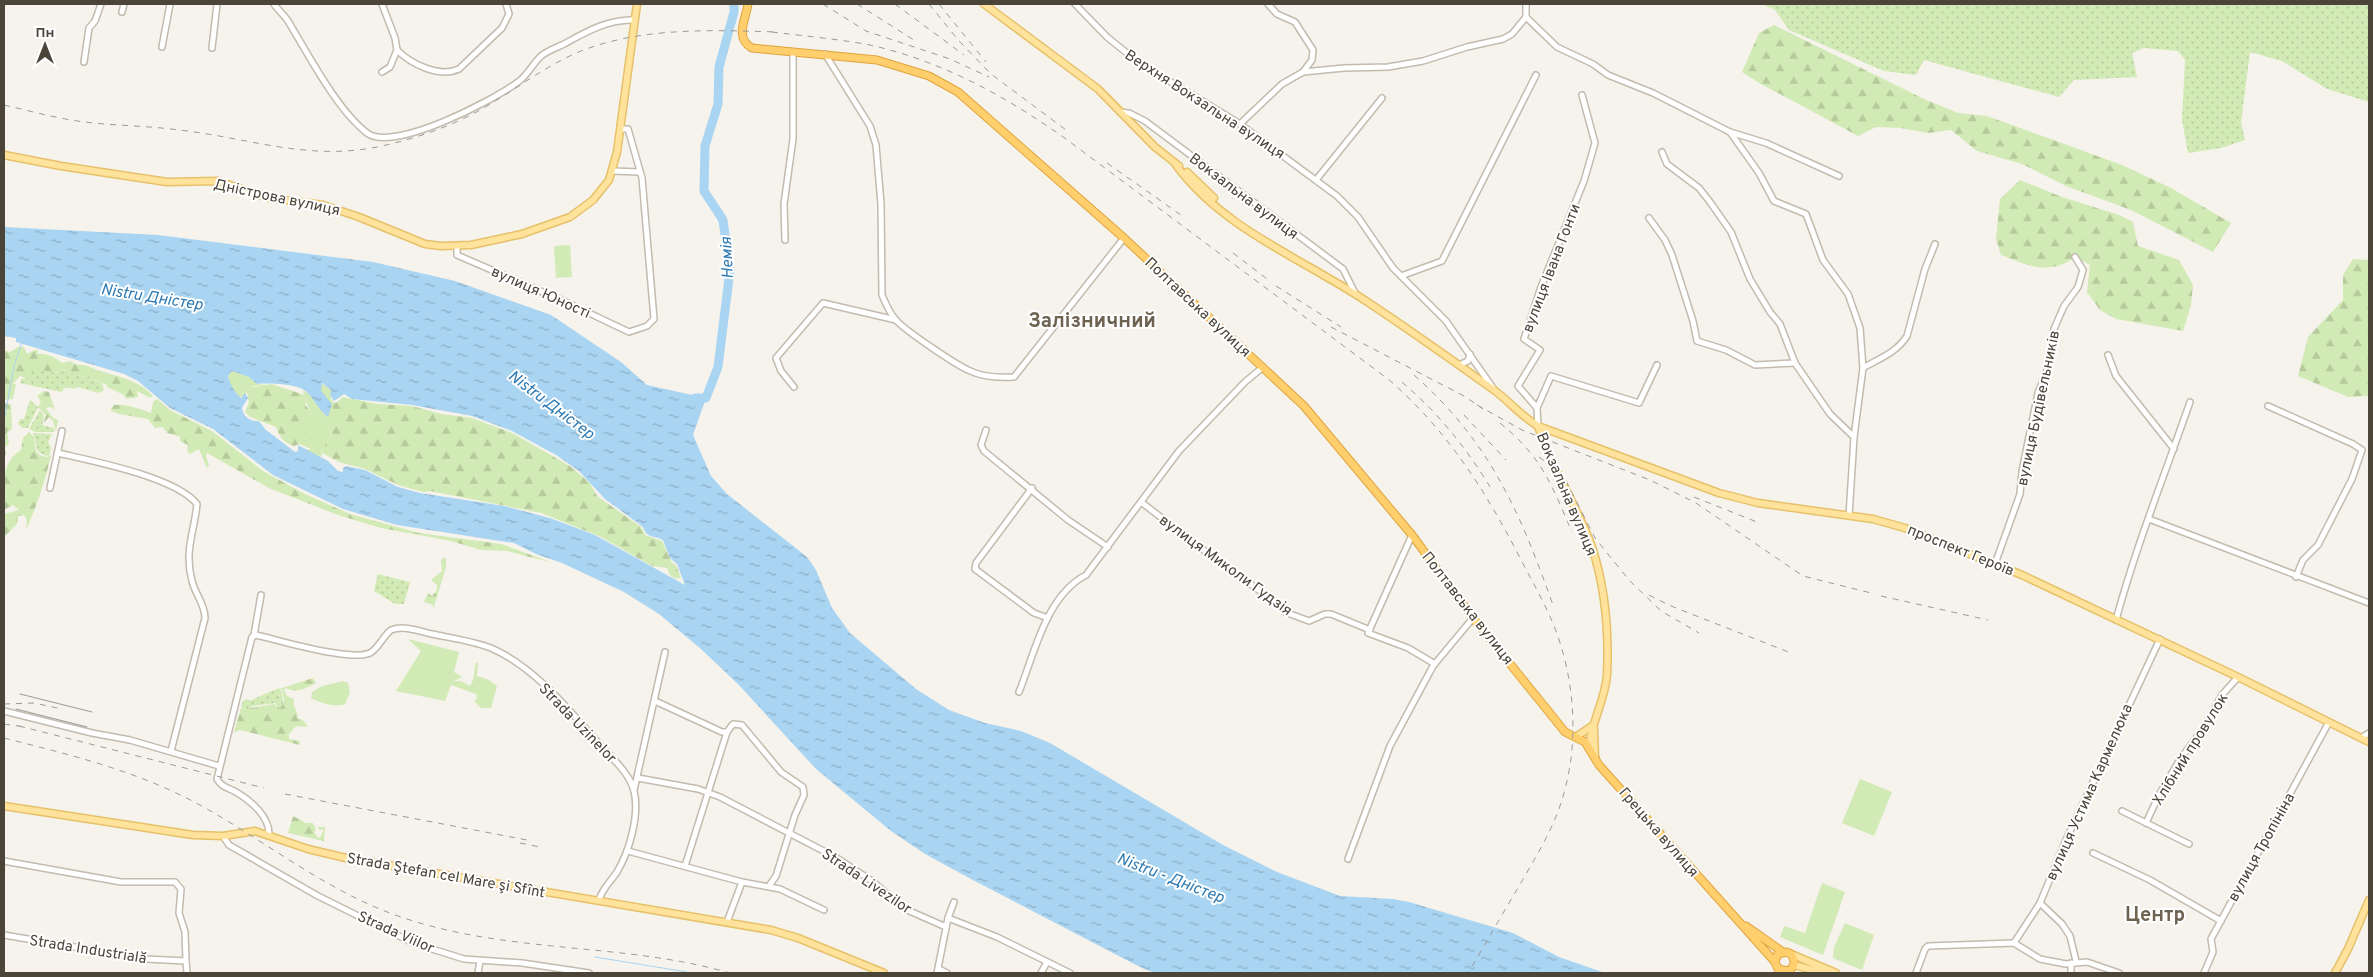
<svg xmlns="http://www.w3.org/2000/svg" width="2373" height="977" font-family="Overpass,sans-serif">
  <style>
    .grass { fill: #d2eab5 }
    .forest { fill: url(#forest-firs) }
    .garden { fill: url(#garden-dots) }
    .water { fill: url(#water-ripples); fill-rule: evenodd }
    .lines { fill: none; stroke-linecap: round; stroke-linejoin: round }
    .stream { stroke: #a9d4f2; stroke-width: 1 }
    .river { stroke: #a9d4f2; stroke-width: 9 }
    .minor-casing { stroke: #c2bbae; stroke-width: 8 }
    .major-casing { stroke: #e6c16a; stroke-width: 9 }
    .highway-casing { stroke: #e0a43c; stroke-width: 9 }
    .minor { stroke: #fff; stroke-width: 5 }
    .major { stroke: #ffe39c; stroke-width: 6 }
    .highway { stroke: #ffcf6e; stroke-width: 7 }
    .tram { stroke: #9a9a9a; stroke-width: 1 }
    .rail { stroke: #9a9a9a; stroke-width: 1; stroke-dasharray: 6 6; stroke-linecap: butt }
    .labels { text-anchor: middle; stroke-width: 4; stroke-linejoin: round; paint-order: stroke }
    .street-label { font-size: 15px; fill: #4b4439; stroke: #fff }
    .water-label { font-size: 16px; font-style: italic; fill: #2e7ab2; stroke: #fff }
    .district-label { font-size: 20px; font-weight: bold; fill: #6e6250; stroke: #fff }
  </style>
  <defs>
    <pattern id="forest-firs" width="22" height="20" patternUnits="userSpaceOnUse" patternTransform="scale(1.25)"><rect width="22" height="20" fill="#d2eab5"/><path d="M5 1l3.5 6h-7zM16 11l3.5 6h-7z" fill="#b6ca9c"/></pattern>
    <pattern id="garden-dots" width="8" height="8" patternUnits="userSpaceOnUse" patternTransform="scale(1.25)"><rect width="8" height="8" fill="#d2eab5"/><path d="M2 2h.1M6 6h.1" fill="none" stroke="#b6ca9c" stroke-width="1.8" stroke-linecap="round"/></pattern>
    <pattern id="water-ripples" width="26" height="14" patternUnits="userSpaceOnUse" patternTransform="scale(1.25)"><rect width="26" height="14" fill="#a9d4f2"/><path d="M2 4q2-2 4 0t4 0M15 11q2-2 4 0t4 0" fill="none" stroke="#8caec5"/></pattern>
  </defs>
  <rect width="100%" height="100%" fill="#f6f3ec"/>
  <!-- grass -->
  <g class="grass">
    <polygon points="570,245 572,277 556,278 554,246"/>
    <path d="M 232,371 L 251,378 L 257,384 L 266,385 L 241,387 L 241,391 L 247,392 L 240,398 C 234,392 227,382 229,372 Z"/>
    <path d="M 321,383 L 332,391 L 330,395 L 334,407 L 334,417 L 329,429 L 331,435 L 325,439 L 325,447 L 321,449 L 322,457 L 305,450 L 311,449 L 304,432 L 307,426 L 306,417 L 312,412 C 305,405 307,398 302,390 L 308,393 L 326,416 L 320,391 Z"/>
    <polygon points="408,639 459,652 454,672 462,677 454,681 461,681 470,686 473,680 476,662 478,663 477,676 489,680 497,686 491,708 481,708 474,701 477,699 476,694 451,685 445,701 396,691 421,651"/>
    <path d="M 343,681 L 348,683 L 350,693 L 345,704 C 335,708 320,703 311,698 L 312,692 L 322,686 Z"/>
    <polygon points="1860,779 1892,792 1874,836 1842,823"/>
    <polygon points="1822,883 1845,892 1823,955 1780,937 1784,926 1805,933"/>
    <polygon points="1845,923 1874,935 1862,970 1833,958 1834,947"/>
  </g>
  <!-- forest -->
  <g class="forest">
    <polygon points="1774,25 1924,99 1958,113 1987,116 2122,165 2171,188 2231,223 2213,252 2131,210 2066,186 2022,164 1977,151 1951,130 1928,133 1901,128 1876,127 1858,136 1761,84 1742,72 1759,33"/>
    <path d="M 2020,180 L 2062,197 L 2119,215 L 2133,222 L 2138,246 L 2179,260 L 2193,285 L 2191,305 L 2183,331 L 2116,319 L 2100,310 L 2087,292 L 2090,265 L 2076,257 C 2047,276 2030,266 2001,255 L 1996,239 L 2000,199 Z"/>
    <polygon points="2353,259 2369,260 2369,396 2348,397 2298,376 2308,337 2343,300 2343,275"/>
    <path d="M 18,347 L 24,347 L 27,354 L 37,349 L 38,354 C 47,353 55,357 62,363 L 70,361 C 76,365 78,365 84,365 C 89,366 95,370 100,371 C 120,377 138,380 153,396 L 150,398 L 137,391 L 138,397 L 126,399 L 124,395 L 107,387 L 106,384 L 64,370 L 28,379 L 20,376 L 13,384 L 16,384 L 13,399 L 4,400 L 4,350 L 10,352 Z"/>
    <path d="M 271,384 L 305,395 L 306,406 L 312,412 L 306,417 L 308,426 L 304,432 L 313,440 L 311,449 L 299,444 L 294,446 C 283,443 280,437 276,427 L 250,417 L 245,412 L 249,402 L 247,392 L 241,391 L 241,387 L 245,385 L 254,387 Z"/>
    <polygon points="44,391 49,392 55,410 51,407 46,408 53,418 58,420 56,432 53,421 49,417 43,424 46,415 38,407 41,401 37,396"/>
    <path d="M 343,397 L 377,404 L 412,406 L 441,414 L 472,418 L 512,433 L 570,466 L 590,483 L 597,496 L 641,527 L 645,535 L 662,541 L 672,563 L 676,565 L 681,578 C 673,580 669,575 667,568 L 652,566 L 599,536 L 541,513 L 430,491 L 423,492 L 398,485 L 365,469 L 339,462 L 322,453 L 321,448 L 325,447 L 325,439 L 331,433 L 328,427 C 334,418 336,410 330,400 L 336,403 Z"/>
    <path d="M 157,399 L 170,410 L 212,431 L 263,471 L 305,494 L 350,514 L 419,533 L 501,544 L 553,563 L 507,551 L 481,550 L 451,541 L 381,528 L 338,515 L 269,488 L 207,453 L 206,456 L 209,465 L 207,468 L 199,449 L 190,454 L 187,451 L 188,445 L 180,441 L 180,437 L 167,433 L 163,427 L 155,428 L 148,419 L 119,414 L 110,410 L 114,405 C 127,404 139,409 151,413 L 153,402 Z"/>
    <polygon points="4,403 11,404 12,429 7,432 9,444 5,447 6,453 4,459"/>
    <path d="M 29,432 L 34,437 C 36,447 33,454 46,457 L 51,455 C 45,482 37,505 26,530 L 27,520 L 24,515 L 18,516 L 17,524 L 5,536 L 4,514 L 19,510 L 13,505 L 4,510 C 4,486 0,463 21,450 L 23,438 Z"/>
    <polygon points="444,558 446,559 446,567 433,610 433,605 424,602 428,593 432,596 437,590 437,585 431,580 442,571 441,560"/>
    <path d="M 313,678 L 316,683 C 306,688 297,694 286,688 L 284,690 L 287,696 L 294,699 C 292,707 299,711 297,718 L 303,720 L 308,727 L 296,726 L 289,734 L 289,739 L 300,741 L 300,745 L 240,730 L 234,732 L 241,708 C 250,710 264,705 274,704 L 280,708 L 284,701 L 282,688 Z"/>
    <polygon points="293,816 306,823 313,823 316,830 314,832 318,838 320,837 324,830 318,829 318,827 325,827 324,841 288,833"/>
  </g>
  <!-- garden -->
  <g class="garden">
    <polygon points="1762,4 2369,4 2369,102 2327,89 2282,61 2250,52 2241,122 2245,140 2221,148 2188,153 2182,120 2185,60 2178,51 2144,48 2132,53 2137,77 2074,80 2059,97 1924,60 1916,75 1884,71 1789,30 1775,10"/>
    <polygon points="34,368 56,373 61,370 67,371 102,383 104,390 99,393 77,387 74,389 66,387 61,392 20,383 21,379 29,378 31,370"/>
    <polygon points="30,400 38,407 28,428 23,428 18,424 20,419 24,419"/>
    <polygon points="40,410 44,416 42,425 54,428 54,432 35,432 29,429"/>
    <path d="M 33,433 L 52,434 L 48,442 L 51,448 L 49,456 C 33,454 38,444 33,433 Z"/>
    <polygon points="378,574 410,582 404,604 395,604 374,591"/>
    <path d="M 281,688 L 283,703 L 280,708 L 275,703 L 254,706 L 247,709 L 241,707 L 243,701 L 247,699 L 251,701 C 253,699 275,689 281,688 Z"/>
  </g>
  <!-- water -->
  <path class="water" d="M 4,227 L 158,235 L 373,262 L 455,281 L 551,315 L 621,362 L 647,385 L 706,398 L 693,435 L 711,476 L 727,494 L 807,557 L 816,570 L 832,608 L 850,633 L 916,689 L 949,710 L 985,723 L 1021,731 L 1050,743 L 1223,845 L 1277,872 L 1340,896 L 1393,899 L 1409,902 L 1513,933 L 1559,957 L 1605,973 L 1155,973 L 1142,968 L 971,879 L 925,854 L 891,831 L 816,769 L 738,684 L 701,649 L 659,614 L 624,592 L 562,563 L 536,554 L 514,543 L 397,525 L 343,509 L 273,475 L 213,429 L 170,408 L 138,381 L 124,374 L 16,342 L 16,338 L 4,336 ZM 232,371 L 249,377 L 257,384 C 269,383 298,383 308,393 C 314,400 320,411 328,417 L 332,404 L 321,391 L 322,383 L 331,390 L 330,395 L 334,401 L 344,394 L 352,399 L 412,405 L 472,416 L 512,431 L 556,455 L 579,471 L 605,499 L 643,527 C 647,539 654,535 663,540 L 670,558 L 677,564 L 685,585 L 595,535 L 550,518 L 504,506 L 420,493 L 398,487 L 365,470 L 346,466 L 343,468 L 343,472 L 338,471 L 328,461 L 298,445 L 298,451 L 295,452 L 265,429 L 259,421 C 250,422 243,416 242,408 L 248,398 L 245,393 L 241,398 C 235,393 230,384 228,376 Z"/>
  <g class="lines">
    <!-- stream -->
    <g class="stream">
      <polyline points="4,421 14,366 22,342"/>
      <polyline points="595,957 687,972"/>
    </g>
    <!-- river -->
    <polyline class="river" points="695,398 706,398 718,367 730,270 723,220 704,191 705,146 718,104 719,67 734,12 734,4"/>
    <!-- minor casing -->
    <g class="minor-casing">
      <g id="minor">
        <path d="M 274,4 C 278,10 284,15 288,21 C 308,54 337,110 367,133 C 393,153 494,100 518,82 C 527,76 532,65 540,57 C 546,51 556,48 564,44 C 586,32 608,19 634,20"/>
        <polyline points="382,4 395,38 397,50"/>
        <polyline points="1075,4 1107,37 1138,62 1240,124 1337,196 1358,217 1393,268 1446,321 1493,388"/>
        <polyline points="1268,4 1277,14 1295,22 1313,50 1312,60 1303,72"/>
        <polyline points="1526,4 1526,17 1557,47 1593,64 1608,75 1653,93 1730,132 1766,143 1839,176"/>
        <polyline points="122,12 124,4"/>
        <polyline points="162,47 170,4"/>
        <polyline points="212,48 217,4"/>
        <path d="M 825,54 L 870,126 L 876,145 L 881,204 L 882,295 C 886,304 889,312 895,319 C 904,330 955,364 968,370 C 982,377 999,378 1014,377 L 1124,238"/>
        <polyline points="84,62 89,28 95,21 101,4"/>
        <path d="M 382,72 L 390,67 L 397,50 C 411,64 439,78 459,69 L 502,28 L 509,14 L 506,4"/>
        <polyline points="1120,112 1129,113 1145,121 1343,269 1356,295"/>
        <polyline points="1240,124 1282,84 1303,72 1344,68 1388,67 1423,61 1467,47 1503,39 1512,34 1526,17"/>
        <polyline points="1730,132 1759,173 1774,201 1806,214 1823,260 1848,294 1860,328 1863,368 1854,437 1849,516"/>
        <polyline points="1662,152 1667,164 1699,188 1710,202 1731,232 1750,279 1770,312 1780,324 1795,363 1830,414 1854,437"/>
        <polyline points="612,171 640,172"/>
        <polyline points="1316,180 1382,98"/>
        <polyline points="1649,218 1665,240 1672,255 1693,321 1697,341 1726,350 1755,365 1795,363"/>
        <polyline points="785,240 784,204 793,139 793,52"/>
        <polyline points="457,246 457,255 568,303 629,332 647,326 654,319 642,178 628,129 620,129"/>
        <polyline points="1401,276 1442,261 1536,75"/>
        <polyline points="2108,355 2116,376 2174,449"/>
        <polyline points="1459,365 1468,361 1470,354"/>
        <path d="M 1863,368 C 1880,358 1896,353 1907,336 L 1925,269 L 1935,244"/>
        <polyline points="794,387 781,371 776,358 823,303 896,320"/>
        <polyline points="2268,406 2353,444 2362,450 2352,479 2318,545 2303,560 2296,577"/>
        <polyline points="1537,408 1551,376 1639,403 1657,365"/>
        <polyline points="1538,426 1537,408 1518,386 1540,350 1524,339 1541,287 1584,181 1595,143 1582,95"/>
        <polyline points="986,430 981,445 984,451 1068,520 1108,547"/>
        <path d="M 58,453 C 92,461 176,477 197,504 C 194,534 184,550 192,581 C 195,594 205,604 205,618 L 171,751"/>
        <polyline points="50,488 62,431"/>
        <polyline points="1032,488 976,563 975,569 1034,613 1048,618"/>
        <polyline points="1141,502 1223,565 1280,605 1285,612 1309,621 1325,614 1331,614 1370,630"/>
        <polyline points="2149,519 2369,603"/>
        <polyline points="1412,535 1368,633 1408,648 1435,664"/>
        <polyline points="1995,564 2020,494 2022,471 2038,393 2048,368 2054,329 2064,306 2078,287 2083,270 2075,257"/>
        <path d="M 2116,620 C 2136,546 2165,474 2190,402"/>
        <polyline points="254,635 261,595"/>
        <path d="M 1019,692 C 1035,652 1046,596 1086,575 L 1179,451 L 1245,382 L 1263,367"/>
        <polyline points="655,701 722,732 727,732 733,724 742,725 781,772 803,787 804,795 795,815 776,876 769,886"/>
        <polyline points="4,711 92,733 130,740 219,766"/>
        <polyline points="2361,738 2369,733"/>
        <polyline points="638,778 698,789 720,797 837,858 872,881 905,909 946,927"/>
        <polyline points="634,790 665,652"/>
        <polyline points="2122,811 2189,844"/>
        <polyline points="2146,823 2159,795 2179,761 2204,727 2222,695 2238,677"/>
        <path d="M 269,834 C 269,816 251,801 236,792 C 229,788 221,787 217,779 L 252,637 L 256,635 C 279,640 350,662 370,653 C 379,648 383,636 391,630 C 404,625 419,631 432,634 C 451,638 473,641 491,648 C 535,667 570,711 601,746 C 613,759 630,774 634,791 C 640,815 629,852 617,872 C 611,881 602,889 599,900"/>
        <polyline points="223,836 229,845 318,896 413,943 464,959 522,963 589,973"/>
        <polyline points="628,851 742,882 780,889 824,910"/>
        <polyline points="2093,853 2150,880 2221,921"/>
        <polyline points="1348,859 1390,746 1433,666 1473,618"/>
        <polyline points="4,861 121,882 175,882 181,889 179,913 185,932 186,961 146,959 4,935"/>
        <polyline points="685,866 727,732"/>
        <polyline points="2040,903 2062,924 2070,936 2076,961"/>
        <polyline points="948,918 997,937 1070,973"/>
        <polyline points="727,922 742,882"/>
        <polyline points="2014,943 2040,903 2066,840 2160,639"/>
        <polyline points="186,961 187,973"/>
        <polyline points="939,969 947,973"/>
        <polyline points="478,973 480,961"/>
        <polyline points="937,973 948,918 954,902"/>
        <polyline points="1041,973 1047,962"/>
        <polyline points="1916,973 1925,949 1928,946 2014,943 2040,959 2066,964 2087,962 2119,973"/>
        <polyline points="2071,973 2071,963"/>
        <polyline points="2204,973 2213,952 2211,939 2329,722"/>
      </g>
    </g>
    <!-- major casing -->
    <g class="major-casing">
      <g id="major">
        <polyline points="984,4 1098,89 1155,147 1179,166"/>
        <polyline points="4,155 61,166 167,182 218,181 269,198 323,205 359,217 425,244 441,246 471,245 522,234 570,217 593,200 609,180 617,152 637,4"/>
        <path d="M 1176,165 C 1223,229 1303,259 1366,301 C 1410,330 1452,360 1494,390 C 1510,402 1521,416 1538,426 L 1719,493 L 1758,503 L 1873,519 L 1905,528 L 2022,575 L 2238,677 L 2369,742"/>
        <polyline points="1187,172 1214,198"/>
        <path d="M 1538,426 C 1551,468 1577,505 1592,547 C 1605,587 1609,633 1607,675 C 1605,701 1591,722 1589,748"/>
        <polyline points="1594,729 1595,758"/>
        <polyline points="1576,737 1592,726"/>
        <polyline points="4,806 193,835 223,836 255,831 308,849 346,858 771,930 798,938 884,973"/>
        <polyline points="1791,954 1836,973"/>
        <polyline points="1794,965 1824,973"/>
        <polyline points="2335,973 2348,949 2369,900"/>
      </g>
    </g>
    <!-- highway casing -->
    <g class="highway-casing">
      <g id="highway">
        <path d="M 748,4 C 746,19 734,38 752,48 L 877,60 L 929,76 L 958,92 L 1124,238 L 1304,406 L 1412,535 L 1473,618 L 1565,732 L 1585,742 L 1599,765 L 1775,962 L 1778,969 L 1788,971 C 1795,967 1796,961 1791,954 L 1787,952 L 1778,954 L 1775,962"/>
        <polyline points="1746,926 1783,952"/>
      </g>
    </g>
    <!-- minor -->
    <use href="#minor" class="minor"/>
    <!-- major -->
    <use href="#major" class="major"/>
    <!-- highway -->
    <use href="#highway" class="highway"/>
    <!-- tram -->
    <g class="tram">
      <polyline points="20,694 92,712"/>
      <polyline points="16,709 87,727"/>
    </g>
    <!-- rail -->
    <g class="rail">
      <polyline points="823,4 866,31 950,59 989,77"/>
      <polyline points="857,4 917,42"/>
      <polyline points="895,4 964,55"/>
      <polyline points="929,4 959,41 991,74 1070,133"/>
      <polyline points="939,4 986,62"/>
      <path d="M 772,32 C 804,36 838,39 870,45 C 942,61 1007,97 1066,139 L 1388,379 C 1445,428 1484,488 1518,554 C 1530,578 1544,601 1554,626 C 1574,676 1579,737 1565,789 C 1556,826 1536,856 1518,888 C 1501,916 1485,945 1468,973"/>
      <path d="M 4,105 C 26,110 48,116 71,120 C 106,126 143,125 179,130 C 251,138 312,163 386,145 C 421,137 457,124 487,106 C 519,87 547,65 581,51 C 642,27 713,30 777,32"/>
      <polyline points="1107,163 1185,218"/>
      <polyline points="1233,253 1271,282"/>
      <polyline points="1276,286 1341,327"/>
      <polyline points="1331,327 1464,396 1483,409"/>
      <path d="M 1414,375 C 1490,442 1520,512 1553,605"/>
      <path d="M 1402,382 C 1437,412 1466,447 1490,487"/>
      <polyline points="1477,405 1522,430 1650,480 1696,503 1803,576 1871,593"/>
      <polyline points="1464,415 1506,460"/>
      <path d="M 1500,423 C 1543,458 1551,484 1572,532"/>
      <polyline points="1539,457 1563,475 1595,538 1629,580 1661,611 1699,633"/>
      <polyline points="1694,497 1757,522"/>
      <polyline points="1649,595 1671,606 1791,653"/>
      <polyline points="1881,596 1988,620"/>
      <polyline points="4,704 34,703 62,709"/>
      <polyline points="4,724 26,727"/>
      <polyline points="19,726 264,788"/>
      <path d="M 4,738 C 71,755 137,771 198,804 C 266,841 327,892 401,917 C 508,954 622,942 730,973"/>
      <polyline points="285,794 527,840"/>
      <polyline points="520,843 540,847"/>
    </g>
  </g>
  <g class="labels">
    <!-- street labels -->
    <g class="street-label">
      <text transform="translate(1205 104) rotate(33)" y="5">Верхня Вокзальна вулиця</text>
      <text transform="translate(1244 196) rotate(37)" y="5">Вокзальна вулиця</text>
      <text transform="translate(277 197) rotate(12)" y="5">Дністрова вулиця</text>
      <text transform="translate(1551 268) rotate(-69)" y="5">вулиця Івана Гонти</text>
      <text transform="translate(541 292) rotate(24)" y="5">вулиця Юності</text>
      <text transform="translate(1198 307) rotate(43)" y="5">Полтавська вулиця</text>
      <text transform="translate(2038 408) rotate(-78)" y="5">вулиця Будівельників</text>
      <text transform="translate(1567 494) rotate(67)" y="5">Вокзальна вулиця</text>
      <text transform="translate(1961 550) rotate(22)" y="5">проспект Героїв</text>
      <text transform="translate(1226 565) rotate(36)" y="5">вулиця Миколи Гудзія</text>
      <text transform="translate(1468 608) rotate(52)" y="5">Полтавська вулиця</text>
      <text transform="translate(578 723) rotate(46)" y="5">Strada Uzinelor</text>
      <text transform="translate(2190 749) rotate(-58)" y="5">Хлібний провулок</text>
      <text transform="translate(2089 792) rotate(-66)" y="5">вулиця Устима Кармелюка</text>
      <text transform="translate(1659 832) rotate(49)" y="5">Грецька вулиця</text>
      <text transform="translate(2261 847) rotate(-61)" y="5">вулиця Тропініна</text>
      <text transform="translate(446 875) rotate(10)" y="5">Strada Ştefan cel Mare şi Sfînt</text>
      <text transform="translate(867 881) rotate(34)" y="5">Strada Livezilor</text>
      <text transform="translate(396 932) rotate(24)" y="5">Strada Viilor</text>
      <text transform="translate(88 949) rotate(9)" y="5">Strada Industrială</text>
    </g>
    <!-- water labels -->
    <g class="water-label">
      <text transform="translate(726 258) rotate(-93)" y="6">Немія</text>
      <text transform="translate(152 296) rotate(9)" y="6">Nistru Дністер</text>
      <text transform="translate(552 404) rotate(37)" y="6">Nistru Дністер</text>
      <text transform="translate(1171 877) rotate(21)" y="6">Nistru - Дністер</text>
    </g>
    <!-- district labels -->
    <g class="district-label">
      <text x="1092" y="327">Залізничний</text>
      <text x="2155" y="921">Центр</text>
    </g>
  </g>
  <!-- border -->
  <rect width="2373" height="977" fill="none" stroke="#4b4439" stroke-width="10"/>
  <!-- north arrow -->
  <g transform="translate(45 45)" stroke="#ffffff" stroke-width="4" paint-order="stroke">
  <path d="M0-4L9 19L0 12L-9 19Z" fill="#4b4439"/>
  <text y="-8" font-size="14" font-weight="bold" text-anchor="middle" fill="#4b4439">Пн</text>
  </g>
</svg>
